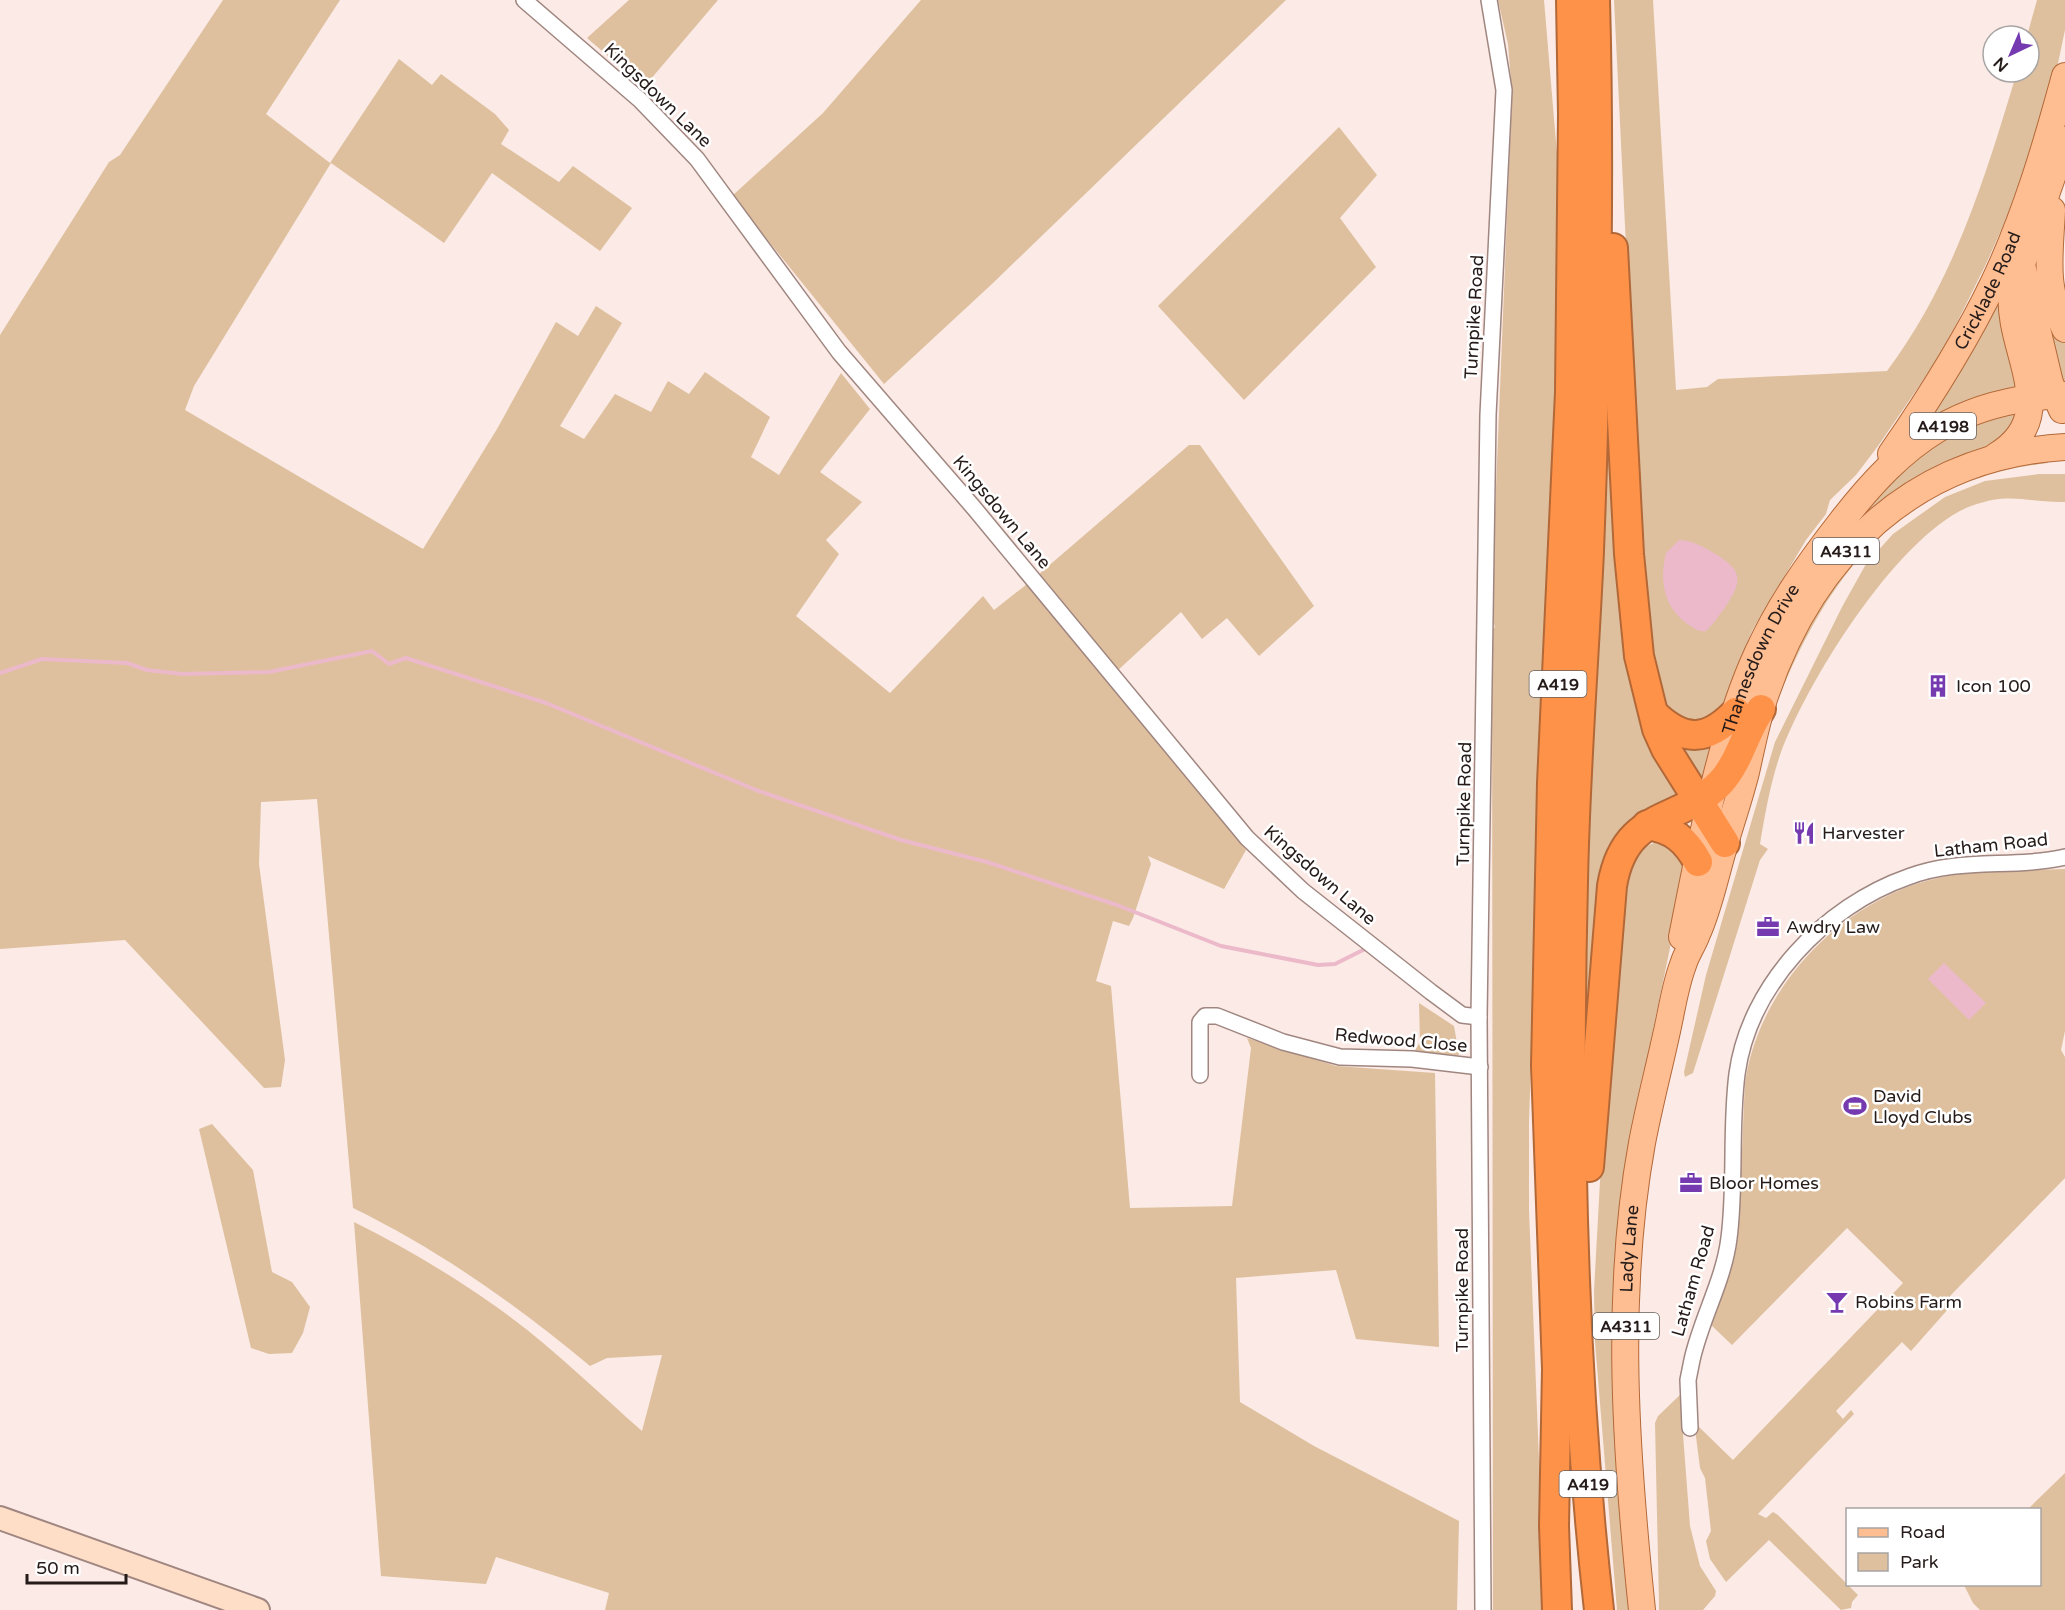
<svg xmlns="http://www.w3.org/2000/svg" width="2065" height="1610" font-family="'Varela Round',sans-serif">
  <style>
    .green { fill: #dec09e }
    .water { fill: #ebb9c9 }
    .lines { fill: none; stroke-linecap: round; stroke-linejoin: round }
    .stream { stroke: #ebb9c9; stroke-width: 4 }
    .street-casing { stroke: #a08680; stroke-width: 18 }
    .secondary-casing { stroke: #a08680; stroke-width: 26 }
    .primary-casing { stroke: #b36838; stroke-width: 28 }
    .highway-casing { stroke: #b36838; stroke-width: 32 }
    .street { stroke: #fff; stroke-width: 15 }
    .secondary { stroke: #ffdec8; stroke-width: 22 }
    .primary { stroke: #ffbe92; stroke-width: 26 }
    .highway { stroke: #ff9249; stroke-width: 28 }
    .labels { text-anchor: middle; stroke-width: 5; stroke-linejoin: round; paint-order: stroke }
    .shield { fill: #fff; stroke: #665f5e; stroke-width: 1.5 }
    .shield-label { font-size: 16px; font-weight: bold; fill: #251b19 }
    .street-label { font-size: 18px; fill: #251b19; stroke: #fff }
    .poi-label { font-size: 18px; fill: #251b19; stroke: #fff; text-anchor: start }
  </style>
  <rect width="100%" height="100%" fill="#fbeae5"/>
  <!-- green -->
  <g class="green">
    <path d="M 223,0 L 340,0 L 266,114 L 330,163 L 399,59 L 432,85 L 441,74 L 495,114 L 509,130 L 501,144 L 559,182 L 573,166 L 632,208 L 600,251 L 492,173 L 444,243 L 331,163 L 194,386 L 185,410 L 423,549 L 497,429 L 556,322 L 578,336 L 596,306 L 622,323 L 560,426 L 584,439 L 615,394 L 651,412 L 668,381 L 689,394 L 705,372 L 770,417 L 751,457 L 779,475 L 841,373 L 870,409 L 820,472 L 862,502 L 826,540 L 839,554 L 796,616 L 890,693 L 983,596 L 994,610 L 1027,584 L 1246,850 L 1224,889 L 1148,856 L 1151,864 L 1133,918 L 1129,926 L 1113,921 L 1096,981 L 1111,986 L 1130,1208 L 1232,1206 L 1251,1048 L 1247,1038 L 1336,1066 L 1435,1073 L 1439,1347 L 1356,1339 L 1336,1270 L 1236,1278 L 1240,1402 L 1314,1446 L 1459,1521 L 1457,1610 L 605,1610 L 609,1593 L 496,1557 L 486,1584 L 381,1576 L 354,1222 C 401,1245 446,1272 488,1301 C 544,1339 592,1387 642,1431 L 662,1355 L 607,1358 L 590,1366 C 515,1304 441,1251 353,1208 L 317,799 L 261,802 L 259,864 L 285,1060 L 281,1087 L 264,1088 L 125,940 L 0,949 L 0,335 L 109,162 L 120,155 Z"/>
    <polygon points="629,0 718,0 644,87 587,38"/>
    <polygon points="921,0 1286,0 993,283 884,384 732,196 823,113"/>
    <polygon points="1498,0 1544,0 1558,166 1558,347 1547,586 1529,1122 1529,1210 1545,1610 1493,1610 1492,626 1495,628 1491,611 1512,93 1508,44"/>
    <path d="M 1614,0 L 1653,0 L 1676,390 L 1707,387 L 1718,379 L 1887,371 C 1954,281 1985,178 2017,72 L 2029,72 L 2027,36 L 2037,0 L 2065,0 L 2065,30 L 2057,68 L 2034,142 L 2007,217 L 1986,264 L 1943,351 L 1878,446 L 1856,475 L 1830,500 L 1826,514 L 1806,540 L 1752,631 L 1736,669 L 1740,673 L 1727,700 L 1720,710 L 1702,721 L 1691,721 L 1673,713 L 1657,693 L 1639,539 L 1640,462 L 1634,410 Z"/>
    <polygon points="1339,127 1377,175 1340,218 1376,267 1244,400 1158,306"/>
    <polygon points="2040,241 2065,344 2065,382 2061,379 2031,263"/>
    <polygon points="2010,268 2024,389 1927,424"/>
    <polygon points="1602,347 1625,605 1691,795 1637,816 1589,1080 1580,1025"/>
    <path d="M 2017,411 C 2015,416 2014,424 2011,429 C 1998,448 1942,462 1920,475 C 1893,490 1871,508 1850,530 L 1860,513 L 1922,452 L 1969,426 Z"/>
    <polygon points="1189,445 1200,445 1314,606 1259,656 1227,618 1202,639 1181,612 1116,672 1038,575"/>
    <path d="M 2048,459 L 2048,463 C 1900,480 1829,572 1777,702 L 1775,698 L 1807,628 L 1844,570 L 1909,508 L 1965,477 Z"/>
    <path d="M 2039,474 L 2065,474 L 2065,502 C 2026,503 2012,491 1971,506 C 1898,534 1806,683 1780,755 C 1770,785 1765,814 1760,844 L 1768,849 L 1760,860 L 1693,1073 L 1685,1077 L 1684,1072 L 1706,975 L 1775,742 L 1842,607 L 1866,564 L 1893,534 L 1945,497 L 1985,481 Z"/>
    <polygon points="1672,744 1711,744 1706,786"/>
    <polygon points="1654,843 1667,845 1685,859 1677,914 1635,1117 1632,1610 1617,1610 1595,1342 1594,1291 1601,1163 1623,876 1640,849"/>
    <path d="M 2065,869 L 2065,1031 L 2061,1050 L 2065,1057 L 2065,1178 L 1951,1295 L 1948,1300 L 1949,1308 L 1911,1351 L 1902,1342 L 1836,1411 L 1843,1419 L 1851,1410 L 1854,1414 L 1758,1514 L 1766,1518 L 1773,1512 L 1778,1515 L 1858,1595 L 1852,1602 L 1851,1608 L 1841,1610 L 1769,1540 L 1726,1582 L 1710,1559 L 1706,1541 L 1711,1531 L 1705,1478 L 1700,1468 L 1695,1429 L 1698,1426 L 1733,1460 L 1903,1283 L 1847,1228 L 1732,1345 L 1710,1324 C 1745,1247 1740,1166 1745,1084 C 1758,985 1845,897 1942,877 C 1982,869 2024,871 2065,869 Z"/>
    <polygon points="1419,1003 1454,1026 1459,1055 1413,1054 1420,1042"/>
    <polygon points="212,1124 253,1170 272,1272 292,1282 310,1307 303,1333 292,1353 269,1354 251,1348 199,1129"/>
    <polygon points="1680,1395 1690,1526 1700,1566 1716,1591 1715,1596 1703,1610 1659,1610 1659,1605 1655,1423 1658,1416"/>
    <polygon points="2065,1473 2065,1610 1980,1610 1973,1603 1964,1585 2040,1584 2040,1510 2028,1509"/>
  </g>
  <!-- water -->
  <g class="water">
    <path d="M 1679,540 C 1692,540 1703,547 1714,553 C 1744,571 1743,581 1724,609 C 1718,616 1713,625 1706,631 C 1699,632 1695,629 1689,625 C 1664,608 1659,582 1666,553 Z"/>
    <polygon points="1944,963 1986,1003 1969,1020 1928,979"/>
  </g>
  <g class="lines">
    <!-- stream -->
    <polyline class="stream" points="0,673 42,659 127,663 147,670 182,674 269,672 372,651 389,664 406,658 546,703 756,790 901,840 987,862 1117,905 1221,946 1318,965 1335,964 1365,949"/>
    <!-- street casing -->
    <g class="street-casing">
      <g id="street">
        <polyline points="524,0 640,100 697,159 839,352 974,508 1247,838 1303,891 1431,992 1462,1015 1479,1017"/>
        <polyline points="1200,1075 1200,1022 1205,1016 1217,1016 1283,1042 1340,1057 1412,1059 1480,1067"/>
        <path d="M 1690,1428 L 1688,1380 L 1692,1360 C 1701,1319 1724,1280 1729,1238 C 1736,1184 1730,1129 1737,1074 C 1749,985 1825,906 1908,877 C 1960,857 2012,869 2065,857"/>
        <polyline points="1483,1610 1479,1017 1488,415 1504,90 1489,0"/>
      </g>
    </g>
    <!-- secondary casing -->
    <g class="secondary-casing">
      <polyline id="secondary" points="0,1518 258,1610"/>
    </g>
    <!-- primary casing -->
    <g class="primary-casing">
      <g id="primary">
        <path d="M 2052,210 C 2050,254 2043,287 2065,329"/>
        <polyline points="2021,261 2050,383 2062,410"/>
        <path id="s1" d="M 1891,454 C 1929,399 1965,343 1994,282 C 2025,217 2046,146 2065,76"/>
        <path d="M 1996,456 C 2065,415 2006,350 2012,292 L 2065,140"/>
        <path id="s2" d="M 1682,937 C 1700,847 1720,734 1758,652 C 1780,604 1809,563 1841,522 C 1904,441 1959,399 2065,395"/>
        <path id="s3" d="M 1642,1610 C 1626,1457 1614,1296 1642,1143 C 1649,1106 1659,1068 1667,1031 C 1672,1009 1675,986 1683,965 C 1686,954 1693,945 1697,934 C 1708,910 1714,882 1721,857 C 1729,828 1739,800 1746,772 C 1752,746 1757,718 1766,693 C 1814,554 1914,456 2065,447"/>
      </g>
    </g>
    <!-- highway casing -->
    <g class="highway-casing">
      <g id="highway">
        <path d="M 1595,0 C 1600,183 1596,368 1589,551 C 1584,661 1575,771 1573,882 C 1567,1124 1572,1369 1599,1610"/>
        <polyline points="1613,248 1629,554 1639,656 1657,729 1666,749 1725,843"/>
        <path d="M 1655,715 C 1685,743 1708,741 1736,712"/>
        <path d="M 1647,825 C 1673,829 1686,840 1698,862"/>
        <path d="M 1589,1167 L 1612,886 C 1625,808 1680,825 1721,782 C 1740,761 1745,732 1761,709"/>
        <polyline points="1557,1610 1554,1526 1557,1369 1546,1066 1552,783 1570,392 1573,114 1571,0"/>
      </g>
    </g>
    <!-- street -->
    <use href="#street" class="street"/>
    <!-- secondary -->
    <use href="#secondary" class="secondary"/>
    <!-- primary -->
    <use href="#primary" class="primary"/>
    <!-- highway -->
    <use href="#highway" class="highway"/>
  </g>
  <!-- icons -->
  <defs>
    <g id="building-bare" transform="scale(1.8)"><path d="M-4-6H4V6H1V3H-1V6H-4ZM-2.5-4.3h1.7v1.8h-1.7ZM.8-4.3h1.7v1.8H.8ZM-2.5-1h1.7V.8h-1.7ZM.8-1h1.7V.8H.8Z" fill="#753ab0" stroke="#fff" stroke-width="2.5" paint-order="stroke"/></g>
    <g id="restaurant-bare" transform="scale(1.8)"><path d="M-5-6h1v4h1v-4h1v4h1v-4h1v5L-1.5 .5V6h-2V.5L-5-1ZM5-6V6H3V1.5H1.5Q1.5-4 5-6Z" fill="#753ab0" stroke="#fff" stroke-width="2.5" paint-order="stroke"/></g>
    <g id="office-bare" transform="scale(1.8)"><path d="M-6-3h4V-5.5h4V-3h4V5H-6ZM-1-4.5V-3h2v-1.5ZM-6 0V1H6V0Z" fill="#753ab0" stroke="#fff" stroke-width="2.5" paint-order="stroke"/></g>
    <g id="stadium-bare" transform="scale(1.8)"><path d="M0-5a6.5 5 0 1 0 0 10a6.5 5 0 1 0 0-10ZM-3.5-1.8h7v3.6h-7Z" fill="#753ab0" stroke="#fff" stroke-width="2.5" paint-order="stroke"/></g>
    <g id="bar-bare" transform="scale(1.8)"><path d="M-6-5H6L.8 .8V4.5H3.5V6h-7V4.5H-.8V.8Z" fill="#753ab0" stroke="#fff" stroke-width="2.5" paint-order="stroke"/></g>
  </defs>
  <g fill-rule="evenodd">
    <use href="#building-bare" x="1938" y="686"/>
    <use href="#restaurant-bare" x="1804" y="833"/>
    <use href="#office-bare" x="1768" y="927"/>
    <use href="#stadium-bare" x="1855" y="1106"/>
    <use href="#office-bare" x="1691" y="1183"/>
    <use href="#bar-bare" x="1837" y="1302"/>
  </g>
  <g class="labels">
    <!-- shield labels -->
    <g class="shield">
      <rect x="1910" y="413" width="66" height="26" rx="4.5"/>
      <rect x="1813" y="538" width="66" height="26" rx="4.5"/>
      <rect x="1529.5" y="671" width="57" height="26" rx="4.5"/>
      <rect x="1593" y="1313" width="66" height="26" rx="4.5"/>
      <rect x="1559.5" y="1471" width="57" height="26" rx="4.5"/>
    </g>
    <g class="shield-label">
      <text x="1943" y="432">A4198</text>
      <text x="1846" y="557">A4311</text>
      <text x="1558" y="690">A419</text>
      <text x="1626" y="1332">A4311</text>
      <text x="1588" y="1490">A419</text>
    </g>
    <!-- street labels -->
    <g class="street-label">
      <text transform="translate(658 95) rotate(44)" y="6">Kingsdown Lane</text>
      <text dy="6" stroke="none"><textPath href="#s1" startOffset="190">Cricklade Road</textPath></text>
      <text transform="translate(1474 317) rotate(-87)" y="6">Turnpike Road</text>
      <text transform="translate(1002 512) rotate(50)" y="6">Kingsdown Lane</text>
      <text dy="6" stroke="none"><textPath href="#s2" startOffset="290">Thamesdown Drive</textPath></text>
      <text transform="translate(1464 804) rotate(-89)" y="6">Turnpike Road</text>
      <text transform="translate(1991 845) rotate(-6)" y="6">Latham Road</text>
      <text transform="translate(1320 875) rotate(41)" y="6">Kingsdown Lane</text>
      <text transform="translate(1401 1040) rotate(5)" y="6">Redwood Close</text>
      <text dy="6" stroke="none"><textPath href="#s3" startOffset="362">Lady Lane</textPath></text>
      <text transform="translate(1693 1281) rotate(-74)" y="6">Latham Road</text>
      <text transform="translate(1462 1290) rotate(-90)" y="6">Turnpike Road</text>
    </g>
    <!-- poi labels -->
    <g class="poi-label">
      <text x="1956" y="692">Icon 100</text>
      <text x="1822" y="839">Harvester</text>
      <text x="1786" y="933">Awdry Law</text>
      <text x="1873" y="1102">David<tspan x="1873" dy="21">Lloyd Clubs</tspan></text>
      <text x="1709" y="1189">Bloor Homes</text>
      <text x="1855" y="1308">Robins Farm</text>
    </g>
  </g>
  <!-- legend -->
  <rect x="1846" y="1508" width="195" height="78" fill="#ffffff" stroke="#a8a4a3" stroke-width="1.5"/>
  <rect x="1858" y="1528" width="30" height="9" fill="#ffbe92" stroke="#a8a4a3" stroke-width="1.5"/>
  <text x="1900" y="1538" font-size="18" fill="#251b19">Road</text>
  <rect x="1858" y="1553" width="30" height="18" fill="#dec09e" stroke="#a8a4a3" stroke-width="1.5"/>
  <text x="1900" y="1568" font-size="18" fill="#251b19">Park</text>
  <!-- north arrow -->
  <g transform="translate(2011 54) rotate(224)"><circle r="28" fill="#ffffff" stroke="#a8a4a3" stroke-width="1.5"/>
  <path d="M0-4.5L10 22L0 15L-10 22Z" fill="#753ab0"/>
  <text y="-9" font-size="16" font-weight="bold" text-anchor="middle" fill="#251b19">N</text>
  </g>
  <!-- scale -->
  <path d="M27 1574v9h99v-9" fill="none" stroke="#251b19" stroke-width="3"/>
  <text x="36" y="1574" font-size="18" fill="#251b19" stroke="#ffffff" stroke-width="4.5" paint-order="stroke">50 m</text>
</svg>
